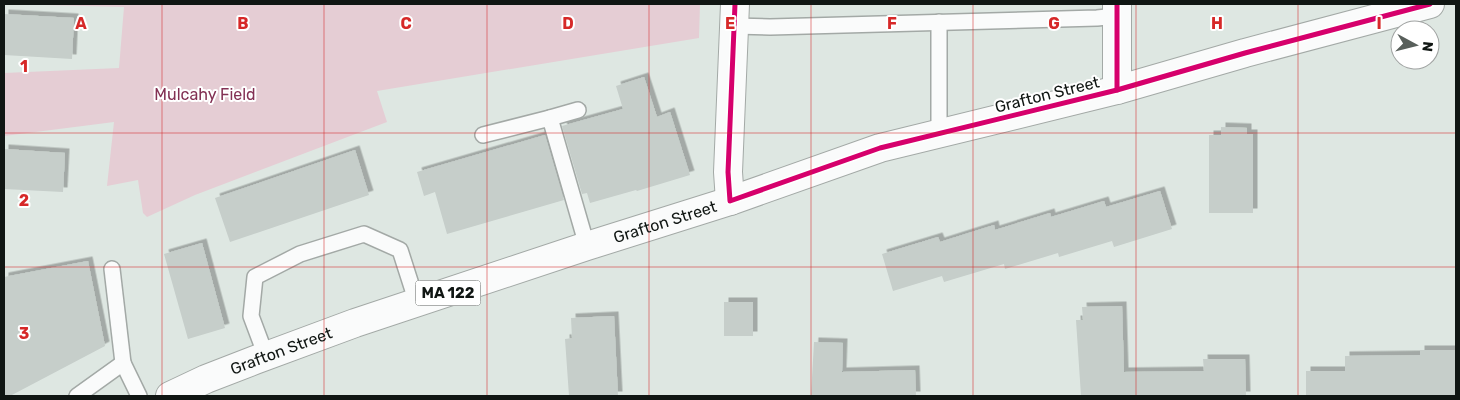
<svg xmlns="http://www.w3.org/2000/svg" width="1460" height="400" font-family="Rubik,sans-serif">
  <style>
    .green { fill: #e5cdd4 }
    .building { fill: #c6ceca; filter: url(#shadow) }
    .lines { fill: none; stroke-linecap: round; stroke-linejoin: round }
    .service-casing { stroke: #a3a9a6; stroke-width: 18 }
    .minor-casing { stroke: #a3a9a6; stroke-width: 30 }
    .tertiary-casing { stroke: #a3a9a6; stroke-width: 30 }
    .trunk-casing { stroke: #a3a9a6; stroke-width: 30 }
    .service { stroke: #fafbfb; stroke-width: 15 }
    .minor { stroke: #fafbfb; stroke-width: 28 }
    .tertiary { stroke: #fafbfb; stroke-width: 28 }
    .trunk { stroke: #fafbfb; stroke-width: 28 }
    .cycleway-casing { stroke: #fff; stroke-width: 8 }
    .cycleway { stroke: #d6006c; stroke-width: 5 }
    .grid { fill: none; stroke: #d62828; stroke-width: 1; stroke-opacity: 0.55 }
    .labels { text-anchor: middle; stroke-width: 4; stroke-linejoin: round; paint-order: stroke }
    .shield { fill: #fff; stroke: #585c5a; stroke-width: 1 }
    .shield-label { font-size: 15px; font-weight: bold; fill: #101613 }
    .park-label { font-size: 16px; fill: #833154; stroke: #fff }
    .street-label { font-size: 16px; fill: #101613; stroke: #fff }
    .grid-label { font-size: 16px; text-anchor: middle; font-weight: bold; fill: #d62828; stroke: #fff; stroke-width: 4; stroke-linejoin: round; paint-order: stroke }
  </style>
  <defs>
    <filter id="shadow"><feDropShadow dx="4.5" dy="-4.5" stdDeviation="0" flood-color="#0004"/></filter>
  </defs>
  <rect width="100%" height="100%" fill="#dee7e2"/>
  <!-- green -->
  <polygon class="green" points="4,4 700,4 699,38 377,91 387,122 195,195 147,217 143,213 138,180 107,186 114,122 4,136 4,73 119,68 124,7"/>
  <!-- building -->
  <g class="building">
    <polygon points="4,14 74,18 72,59 4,55"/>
    <polygon points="644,77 657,117 670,112 690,175 637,191 636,190 590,203 587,193 582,194 562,126 623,109 616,86"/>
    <polygon points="1221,127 1247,128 1247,134 1253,134 1253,213 1209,213 1209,135 1221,135"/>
    <polygon points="545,135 564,200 447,234 435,192 424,196 417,172"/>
    <polygon points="4,149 65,153 63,192 4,189"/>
    <polygon points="355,150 369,195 230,242 215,198"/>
    <polygon points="1160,191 1172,229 1114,247 1112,241 1059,257 1058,253 1005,269 1004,264 944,282 942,276 893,291 882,254 938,237 940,242 994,225 995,230 1050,213 1051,217 1104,201 1106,207"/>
    <polygon points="202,243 225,328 188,339 164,254"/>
    <polygon points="88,261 105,346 10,396 4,396 4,277"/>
    <rect x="724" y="302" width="29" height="34"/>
    <polygon points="1122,306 1124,372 1204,371 1203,359 1245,359 1246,396 1081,396 1076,320 1083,320 1082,307"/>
    <polygon points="614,316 618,396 569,396 565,339 572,338 571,318"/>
    <polygon points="814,342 843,343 842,372 915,370 916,396 811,396"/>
    <polygon points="1420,350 1456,350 1456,396 1306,396 1306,371 1345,371 1345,356 1420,355"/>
  </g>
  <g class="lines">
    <!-- service casing -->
    <g class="service-casing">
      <g id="service">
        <polyline points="734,26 770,27 1097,18 1117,16"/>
        <polyline points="550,118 578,110"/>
        <polyline points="939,134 939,22"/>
        <polyline points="483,135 550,118 587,246"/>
        <polyline points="112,269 123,363"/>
        <polyline points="266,356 251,316 255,277 300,254 364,234 400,250 417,303"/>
        <polyline points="77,396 123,363 139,396"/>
      </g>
    </g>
    <!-- minor casing -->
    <g class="minor-casing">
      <polyline id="minor" points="1117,90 1117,4"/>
    </g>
    <!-- tertiary casing -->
    <g class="tertiary-casing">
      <polyline id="tertiary" points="730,201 728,172 735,4"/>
    </g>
    <!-- trunk casing -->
    <g class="trunk-casing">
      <g id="trunk">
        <path id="s1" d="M 170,396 L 206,379 L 255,360 L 355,323 L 587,246 L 730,201 L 880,148 L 1117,90 L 1245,53 L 1430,4"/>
      </g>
    </g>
    <!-- service -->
    <use href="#service" class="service"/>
    <!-- minor -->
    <use href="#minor" class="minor"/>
    <!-- tertiary -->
    <use href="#tertiary" class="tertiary"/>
    <!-- trunk -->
    <use href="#trunk" class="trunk"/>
    <!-- cycleway casing -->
    <g class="cycleway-casing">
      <g id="cycleway">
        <polyline points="735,4 728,172 730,201 880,148 1117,90 1245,53 1430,4"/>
        <polyline points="1117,90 1117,4"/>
      </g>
    </g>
    <!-- cycleway -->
    <use href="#cycleway" class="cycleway"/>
  </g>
  <!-- grid -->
  <path class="grid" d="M 162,4 L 162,396M 324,4 L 324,396M 487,4 L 487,396M 649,4 L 649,396M 811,4 L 811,396M 973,4 L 973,396M 1136,4 L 1136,396M 1298,4 L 1298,396M 4,133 L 1456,133M 4,267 L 1456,267"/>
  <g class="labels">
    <!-- shield labels -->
    <rect class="shield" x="415.5" y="280.5" width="65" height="25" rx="4"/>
    <g class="shield-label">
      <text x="448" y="298">MA 122</text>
    </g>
    <!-- park labels -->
    <g class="park-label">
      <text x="205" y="100">Mulcahy Field</text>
    </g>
    <!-- street labels -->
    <g class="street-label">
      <text transform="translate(1047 94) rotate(-14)" y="6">Grafton Street</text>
      <text dy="6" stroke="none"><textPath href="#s1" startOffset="525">Grafton Street</textPath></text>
      <text dy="6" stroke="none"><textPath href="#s1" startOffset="120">Grafton Street</textPath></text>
    </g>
  </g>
  <g class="grid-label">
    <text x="81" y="29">A</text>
    <text x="243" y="29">B</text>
    <text x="406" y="29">C</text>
    <text x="568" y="29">D</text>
    <text x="730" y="29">E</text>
    <text x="892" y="29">F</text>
    <text x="1054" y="29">G</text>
    <text x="1217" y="29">H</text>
    <text x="1379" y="29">I</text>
    <text x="24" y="72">1</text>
    <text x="24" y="206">2</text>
    <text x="24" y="339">3</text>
  </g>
  <!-- border -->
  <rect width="1460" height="400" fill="none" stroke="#101613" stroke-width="10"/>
  <!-- north arrow -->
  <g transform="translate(1415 45) rotate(97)"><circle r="24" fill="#ffffff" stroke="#9fa2a1"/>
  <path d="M0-4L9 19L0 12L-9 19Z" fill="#585f5b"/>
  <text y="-8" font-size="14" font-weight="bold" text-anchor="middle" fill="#101613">N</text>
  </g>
</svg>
